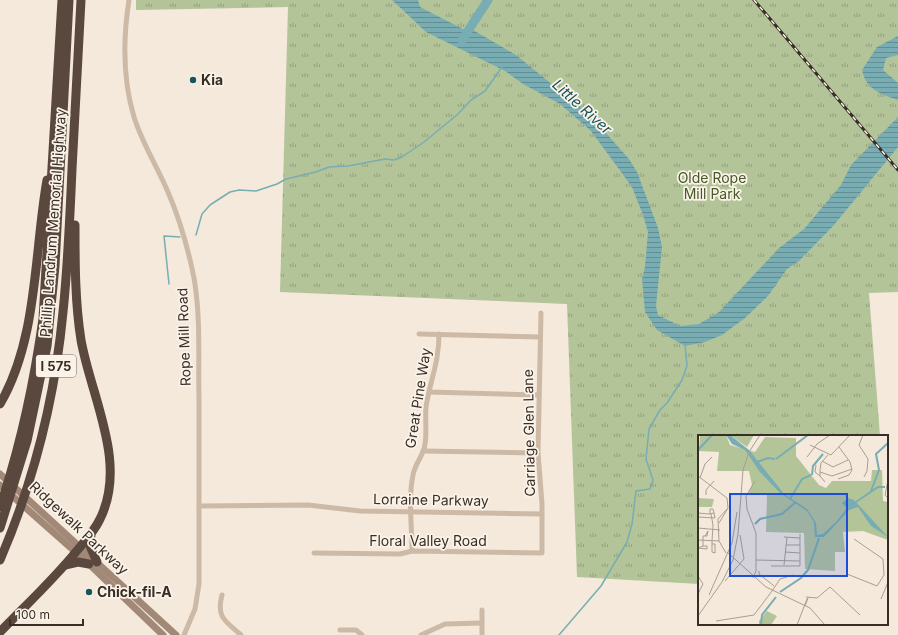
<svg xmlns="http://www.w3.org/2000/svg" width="898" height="635" font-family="Inter,sans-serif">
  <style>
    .park { fill: url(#park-tufts) }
    .water { fill: url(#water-rules) }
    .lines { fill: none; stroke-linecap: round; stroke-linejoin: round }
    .stream { stroke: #77adb3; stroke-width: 1.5 }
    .river { stroke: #77adb3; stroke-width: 9 }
    .street { stroke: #cdbaa6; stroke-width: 5 }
    .secondary { stroke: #a18877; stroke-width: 7 }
    .highway { stroke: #5a483e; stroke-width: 9 }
    .rail-casing { stroke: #382e27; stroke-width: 3 }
    .rail { stroke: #fbf3e8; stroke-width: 1.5; stroke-dasharray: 4.5; stroke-linecap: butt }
    .poi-dot { fill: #19555d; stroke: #fbf3e8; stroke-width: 1.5 }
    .labels { text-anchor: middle; stroke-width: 3.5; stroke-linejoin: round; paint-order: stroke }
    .shield { fill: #fbf3e8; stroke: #726961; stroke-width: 1 }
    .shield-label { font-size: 13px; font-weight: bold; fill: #382e27 }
    .poi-label { font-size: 14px; font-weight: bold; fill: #382e27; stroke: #fbf3e8; text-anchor: start }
    .park-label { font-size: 14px; fill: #455929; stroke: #fbf3e8 }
    .street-label { font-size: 14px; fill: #382e27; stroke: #fbf3e8 }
    .water-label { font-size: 15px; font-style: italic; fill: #19555d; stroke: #fbf3e8 }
    .inset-river { fill: none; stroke: #77adb3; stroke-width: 2 }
    .inset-road { fill: none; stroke: #a99e93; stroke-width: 1 }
    .view { fill: #1d4ed8; fill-opacity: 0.15; stroke: #1d4ed8; stroke-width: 2 }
    .inset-edge { fill: none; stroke: #382e27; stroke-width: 2 }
  </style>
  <defs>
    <pattern id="park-tufts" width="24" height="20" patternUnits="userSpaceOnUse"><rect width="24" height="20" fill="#b4c499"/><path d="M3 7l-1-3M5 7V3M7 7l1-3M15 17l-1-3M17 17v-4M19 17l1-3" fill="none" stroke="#93a07d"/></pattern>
    <pattern id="water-rules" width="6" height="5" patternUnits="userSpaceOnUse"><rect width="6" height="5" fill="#77adb3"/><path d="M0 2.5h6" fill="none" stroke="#638d92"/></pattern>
  </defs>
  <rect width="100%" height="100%" fill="#f4e9db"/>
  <!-- park -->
  <polygon class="park" points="136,0 898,0 898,292 869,293 880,436 699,436 699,584 577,577 567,304 280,292 288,7 136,10"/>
  <!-- water -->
  <g class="water">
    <polygon points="392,0 418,0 420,7 465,30 473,30 516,55 591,116 629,159 637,172 658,228 662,247 656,306 658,315 680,326 699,324 719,312 779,248 804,229 841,185 851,165 898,117 898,147 834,225 799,261 787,269 768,296 745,318 722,335 705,342 685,346 657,330 645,312 642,279 645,267 648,232 643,215 632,187 591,131 560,104 523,84 505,71 426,32"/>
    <path d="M 898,36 L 898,55 L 886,58 L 883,70 L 898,83 L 898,100 C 881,94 866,90 862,70 L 877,47 Z"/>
  </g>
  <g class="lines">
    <!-- stream -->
    <g class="stream">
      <polyline points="196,235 202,214 210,205 230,192 239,190 256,191 277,184 286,179 316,172 329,167 348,166 385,159 394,160 402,157 424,142 458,114 471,100 485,91 502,67"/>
      <polyline points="169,284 164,236 180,237"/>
      <polyline points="559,635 601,586 627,542 632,524 636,491 650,489 653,480 646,459 649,429 660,410 667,403 682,380 687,366 685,344"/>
    </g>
    <!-- river -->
    <polyline class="river" points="462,40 488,0"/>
    <!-- street -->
    <g class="street">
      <path d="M 129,0 C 123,38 123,80 134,117 C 142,143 157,166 168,192 C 180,220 188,248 194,278 C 201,318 198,359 199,399 C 199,461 199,522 199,584 L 195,609 L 184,635"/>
      <polyline points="419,334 540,337"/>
      <polyline points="429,392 539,395"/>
      <polyline points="423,451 538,453"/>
      <polyline points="199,506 308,505 360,511 542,514"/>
      <path d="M 412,551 C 412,526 408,499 413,475 C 415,463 424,455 425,444 C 427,432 425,419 426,407 C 430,381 439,363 439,334"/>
      <polyline points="314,553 400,554 412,551 542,553 542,504 538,453 541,313"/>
      <path d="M 222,595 C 216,617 225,621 241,635"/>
      <polyline points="482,610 482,635"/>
      <polyline points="340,630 356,630 362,635"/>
      <polyline points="421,635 445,624 482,623"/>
    </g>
    <!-- secondary -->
    <g class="secondary">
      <polyline points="0,474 176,635"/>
      <polyline points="0,485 89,564 163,635"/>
    </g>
    <!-- highway -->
    <g class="highway">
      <path d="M 0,404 C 38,339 34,253 47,180"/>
      <path d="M 0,507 C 21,445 34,383 43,319 L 62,0"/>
      <polyline points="0,528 27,441 47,346 55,266 69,0"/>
      <polyline points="91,534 90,546 97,562"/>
      <path d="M 0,560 C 34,481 55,397 63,312 C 68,264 70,217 72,169 C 75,113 78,56 81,0"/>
      <polyline points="65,565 78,562 89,564"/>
      <path d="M 0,632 C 25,606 52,581 75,553 C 84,542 94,532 100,519 C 128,463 91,397 81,340 C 75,302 75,263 75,225"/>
    </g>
    <!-- rail casing -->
    <g class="rail-casing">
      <polyline id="rail" points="754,0 898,170"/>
    </g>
    <!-- rail -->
    <use href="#rail" class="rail"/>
  </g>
  <!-- markers -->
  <g class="poi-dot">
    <circle cx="193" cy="80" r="4"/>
    <circle cx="89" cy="592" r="4"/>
  </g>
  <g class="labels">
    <!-- shield labels -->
    <rect class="shield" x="36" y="355" width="40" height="22" rx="3"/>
    <g class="shield-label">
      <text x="56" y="371">I 575</text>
    </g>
    <!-- poi labels -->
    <g class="poi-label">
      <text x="201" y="85">Kia</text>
      <text x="97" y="597">Chick-fil-A</text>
    </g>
    <!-- park labels -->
    <g class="park-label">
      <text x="712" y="183">Olde Rope<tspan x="712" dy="16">Mill Park</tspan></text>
    </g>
    <!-- street labels -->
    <g class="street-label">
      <text transform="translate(53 223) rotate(-86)" y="5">Phillip Landrum Memorial Highway</text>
      <text transform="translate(184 337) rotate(-92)" y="5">Rope Mill Road</text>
      <text transform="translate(418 398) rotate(-81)" y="5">Great Pine Way</text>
      <text transform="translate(529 433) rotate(-91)" y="5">Carriage Glen Lane</text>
      <text transform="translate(431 500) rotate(1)" y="5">Lorraine Parkway</text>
      <text transform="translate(79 528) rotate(43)" y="5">Ridgewalk Parkway</text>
      <text x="428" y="546">Floral Valley Road</text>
    </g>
    <!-- water labels -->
    <g class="water-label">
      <text transform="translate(582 107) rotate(42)" y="5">Little River</text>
    </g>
  </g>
  <!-- overview -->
  <g transform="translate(698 435)">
    <rect width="190" height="190" fill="#f4e9db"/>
    <path d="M 0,63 L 16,64 L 14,72 L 0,72 ZM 69,176 L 79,181 L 73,190 L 61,190 L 61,186 Z" fill="#b4c499"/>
    <path d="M 2,0 L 28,0 L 32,10 L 57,17 L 67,2 L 98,3 L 98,21 L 121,50 L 128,53 L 134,46 L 173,46 L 174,35 L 184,35 L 185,66 L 190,67 L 190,105 L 165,96 L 145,97 L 147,117 L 137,117 L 137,136 L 107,134 L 106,98 L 68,97 L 69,60 L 50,60 L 54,50 L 51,36 L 19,36 L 21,17 L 1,16 ZM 32,0 L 56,0 L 49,12 Z" fill="#b4c499"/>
    <path d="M 28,0 L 32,0 L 51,15 L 87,60 L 109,74 L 118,88 L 119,100 L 125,99 L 138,87 L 149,73 L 144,68 L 150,63 L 156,65 L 190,102 L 173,91 L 160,72 L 151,75 L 126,102 L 117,102 L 116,87 L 109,76 L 82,58 L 62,37 L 47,15 L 34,9 Z" fill="#77adb3"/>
    <path class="inset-river" d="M 0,15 L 14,0M 78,24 L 110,0M 59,27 L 70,23 L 77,24M 114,40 L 115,31 L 125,19M 173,56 L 181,35 L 178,19 L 190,8M 92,64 L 104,44 L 113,40M 158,67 L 180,52 L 187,52M 57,89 L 62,84 L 84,79 L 98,67M 82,157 L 103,143 L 110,135 L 121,103M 63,190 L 64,180 L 78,162"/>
    <path class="inset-road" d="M 165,0 L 161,10 L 170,24 L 169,36 L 166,42M 112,10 L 133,20 L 152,0M 109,22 L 119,9 L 132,0M 124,26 L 135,32 L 150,25M 118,30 L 117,37 L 122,41M 122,37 L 134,41 L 154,34M 0,41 L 29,63 L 30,73M 2,43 L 7,29 L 14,22M 140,44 L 151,40 L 154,35 L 152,27 L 141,12M 190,45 L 187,60 L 190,63M 127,47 L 122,41 L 122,35 L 123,28 L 130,20M 8,60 L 8,55 L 16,46M 0,78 L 11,79 L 16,78 L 15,74 L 12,74 L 12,79M 13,79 L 15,90 L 14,106 L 14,117 L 17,118 L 17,109 L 14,109M 0,82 L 17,83 L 16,78M 21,88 L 30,73 L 20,84 L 21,106 L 28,118M 0,93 L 22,95M 86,102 L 102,103M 0,105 L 21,106M 88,110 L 102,110M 5,111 L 9,111 L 9,114 L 0,113 L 5,111 L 5,101 L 9,101 L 10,96 L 7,101M 29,117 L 68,152 L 112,173 L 127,190M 87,117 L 102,118M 58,125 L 102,126M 86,130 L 89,102M 73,131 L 102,131 L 102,99M 61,136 L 61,139 L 76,151M 149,139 L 179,151 L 186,140 L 185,124 L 156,104M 0,141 L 5,149 L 0,159M 55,143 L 58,136 L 58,98 L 49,74 L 48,61 L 57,46M 27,146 L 46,124 L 42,100M 74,156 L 82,144 L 95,140M 11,160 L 34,108 L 39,77M 108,162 L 119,163 L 132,152 L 162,180M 183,164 L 190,147M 0,181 L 24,147 L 35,125 L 40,99 L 45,35 L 51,17 L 62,0M 18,186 L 56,180 L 74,156M 99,190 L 109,164 L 110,163 L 107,171"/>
    <path class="view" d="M 32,59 L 149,59 L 149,141 L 32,141 Z"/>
    <rect width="190" height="190" class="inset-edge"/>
  </g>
  <!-- scale -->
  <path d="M10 619v6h73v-6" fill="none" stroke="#382e27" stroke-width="2"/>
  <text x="16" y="619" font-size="12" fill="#382e27" stroke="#fbf3e8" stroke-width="3" paint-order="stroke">100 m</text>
</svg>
